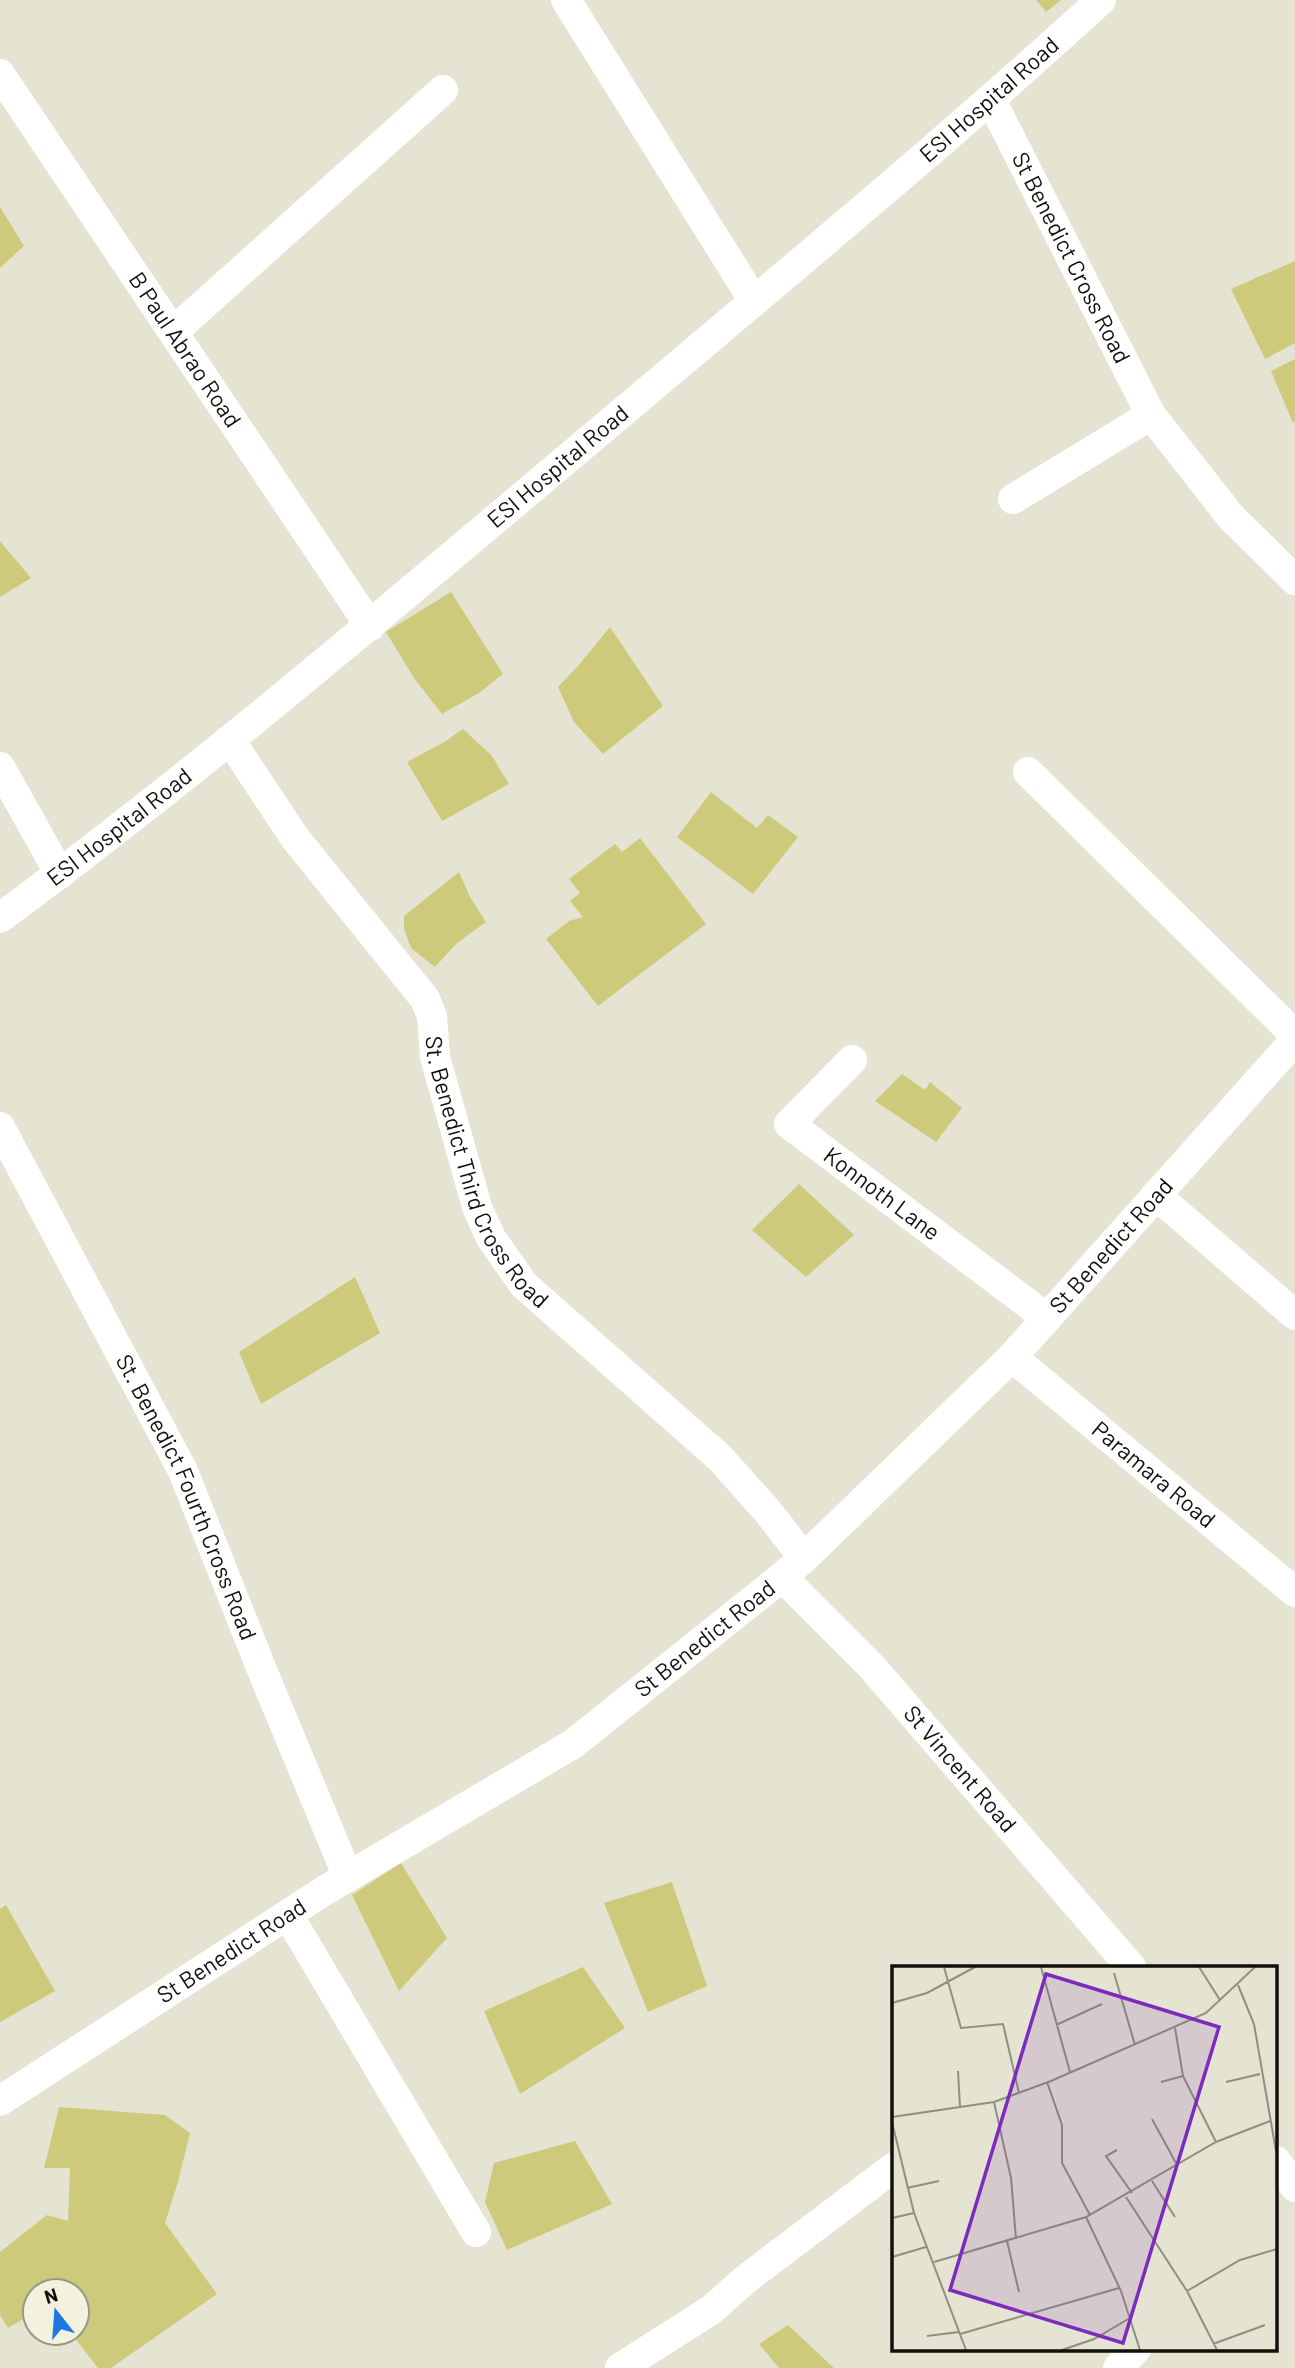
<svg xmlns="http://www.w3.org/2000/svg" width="1295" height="2368" font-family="Barlow,sans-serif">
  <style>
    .building { fill: #ceca7c }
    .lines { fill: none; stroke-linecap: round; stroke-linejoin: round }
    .minor { stroke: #fff; stroke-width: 30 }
    .labels { text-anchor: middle; stroke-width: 5; stroke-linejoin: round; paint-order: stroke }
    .street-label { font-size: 23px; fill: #11110b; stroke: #f2f2df }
    .inset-road { fill: none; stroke: #909082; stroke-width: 2 }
    .view { fill: #7b2cbf; fill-opacity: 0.15; stroke: #7b2cbf; stroke-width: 3.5 }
    .inset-edge { fill: none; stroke: #11110b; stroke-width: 3.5 }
  </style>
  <rect width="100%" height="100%" fill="#e5e4d2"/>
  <!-- building -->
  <g class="building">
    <polygon points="1036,0 1061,0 1046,12"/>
    <polygon points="0,207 24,246 0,268"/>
    <polygon points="1295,261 1295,343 1265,359 1231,289"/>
    <polygon points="1295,359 1295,422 1293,423 1271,371"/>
    <polygon points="0,541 31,578 0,597"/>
    <polygon points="451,592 503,674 479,693 442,714 414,678 386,632"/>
    <polygon points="610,627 663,706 603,754 574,722 558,687 579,665"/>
    <polygon points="463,729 492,756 509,784 442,821 407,762 444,742"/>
    <polygon points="711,792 757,828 768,815 798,837 753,894 677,837"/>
    <polygon points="640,838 706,924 598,1006 546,939 569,921 583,917 570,901 580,893 569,879 615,844 622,852"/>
    <polygon points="459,872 470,897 486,922 457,943 435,967 411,948 404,929 404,916"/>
    <polygon points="902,1074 925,1090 930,1082 962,1108 936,1142 875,1101"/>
    <polygon points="799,1184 854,1235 806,1277 752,1230"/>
    <polygon points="355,1277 380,1333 261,1404 239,1352"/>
    <polygon points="401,1863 447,1938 399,1991 352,1895"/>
    <polygon points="672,1882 707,1986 648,2012 604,1903"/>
    <polygon points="6,1905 55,1991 0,2022 0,1909"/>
    <polygon points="583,1967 625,2028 520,2094 484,2011"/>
    <polygon points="59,2107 165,2115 190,2133 178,2182 165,2223 217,2294 111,2368 98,2368 71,2333 77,2333 77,2291 35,2291 35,2312 8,2328 0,2315 0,2252 47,2215 68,2221 70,2168 44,2168"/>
    <polygon points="575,2141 612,2204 507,2250 485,2202 494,2163"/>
    <polygon points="788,2325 834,2368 779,2368 759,2344"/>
  </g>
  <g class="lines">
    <!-- minor -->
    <g class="minor">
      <polyline points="566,0 754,301"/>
      <path id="s1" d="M 0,74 L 370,626"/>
      <path id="s2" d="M 991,100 L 1151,415 L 1231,517 L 1295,580"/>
      <polyline points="173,332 443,90"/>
      <polyline points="1013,499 1151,415"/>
      <path id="s3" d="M 230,740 L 295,838 L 425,999 L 432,1016 L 435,1057 L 477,1207 L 491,1238 L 524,1285 L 720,1458 L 769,1513 L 804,1558"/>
      <polyline points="0,767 60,874"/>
      <polyline points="1028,772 1295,1035"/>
      <path id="s4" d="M 0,918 C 205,767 398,601 593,437 C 763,293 936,151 1101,0"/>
      <path id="s5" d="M 852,1060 L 789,1124 L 1047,1318"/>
      <path id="s6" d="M 0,1127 L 183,1471 L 262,1670 L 348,1877"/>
      <polyline points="1156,1195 1295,1315"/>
      <path id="s7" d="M 1012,1357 L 1295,1592"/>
      <path id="s8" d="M 782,1577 L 872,1667 L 1131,1967"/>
      <polyline points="288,1915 476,2232"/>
      <path id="s9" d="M 0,2101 L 327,1889 L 573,1744 L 782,1577 L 804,1558 L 1012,1357 L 1295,1040"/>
      <polyline points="1276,2161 1295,2187"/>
      <polyline points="620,2368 711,2310 746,2279 894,2167"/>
      <polyline points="1118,2368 1136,2349"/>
    </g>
  </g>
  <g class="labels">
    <!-- street labels -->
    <g class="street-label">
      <text dy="8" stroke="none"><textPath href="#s4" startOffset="1284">ESI Hospital Road</textPath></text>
      <text dy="8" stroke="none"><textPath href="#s2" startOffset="177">St Benedict Cross Road</textPath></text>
      <text dy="8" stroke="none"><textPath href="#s1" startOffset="332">B Paul Abrao Road</textPath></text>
      <text dy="8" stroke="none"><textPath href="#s4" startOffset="718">ESI Hospital Road</textPath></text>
      <text dy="8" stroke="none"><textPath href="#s4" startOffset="150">ESI Hospital Road</textPath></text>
      <text dy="8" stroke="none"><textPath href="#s3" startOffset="511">St. Benedict Third Cross Road</textPath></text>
      <text dy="8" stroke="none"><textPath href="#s5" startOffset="206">Konnoth Lane</textPath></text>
      <text dy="8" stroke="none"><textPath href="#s9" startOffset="1410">St Benedict Road</textPath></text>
      <text dy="8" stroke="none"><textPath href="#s7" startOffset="184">Paramara Road</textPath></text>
      <text dy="8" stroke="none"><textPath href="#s6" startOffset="415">St. Benedict Fourth Cross Road</textPath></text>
      <text dy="8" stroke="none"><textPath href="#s9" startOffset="844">St Benedict Road</textPath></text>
      <text dy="8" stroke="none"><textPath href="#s8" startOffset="262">St Vincent Road</textPath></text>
      <text dy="8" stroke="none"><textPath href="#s9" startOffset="276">St Benedict Road</textPath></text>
    </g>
  </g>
  <!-- overview -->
  <g transform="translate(892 1966)">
    <rect width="385" height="385" fill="#e5e4d2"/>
    <path class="inset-road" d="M 52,1 L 69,62 L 111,58 L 127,127M 149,1 L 178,106M 307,1 L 328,34M 222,7 L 243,79M 346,19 L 362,58 L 385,191M 0,37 L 35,27 L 83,1M 164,59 L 210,38M 283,62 L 291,110 L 324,176M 66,105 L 68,141M 155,116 L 170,159 L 170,197 L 198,249M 269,116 L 291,110M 334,116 L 368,108M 102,136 L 119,212 L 124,273M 0,151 L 102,136 L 159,115 L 314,47 L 363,1M 260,153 L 285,199M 0,156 L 22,247 L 74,384M 225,184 L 214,190 L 240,227M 260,215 L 283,251M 15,222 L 47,215M 234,231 L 295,325 L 325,384M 194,251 L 229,325 L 248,384M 0,252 L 22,247M 115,275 L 127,326M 0,291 L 34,281M 42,296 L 194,251 L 324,176 L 378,155M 295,325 L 348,294 L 385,283M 68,368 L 227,322M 35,370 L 67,366M 321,378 L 373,359M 170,384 L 202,373 L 238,352"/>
    <path class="view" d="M 154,8 L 327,61 L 231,377 L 58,324 Z"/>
    <rect width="385" height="385" class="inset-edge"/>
  </g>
  <!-- north arrow -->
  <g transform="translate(56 2312) rotate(343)"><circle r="33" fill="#f2f2df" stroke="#98988a" stroke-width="2"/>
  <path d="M0-5L12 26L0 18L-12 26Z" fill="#1e78e1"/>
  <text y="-10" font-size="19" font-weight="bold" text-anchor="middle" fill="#11110b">N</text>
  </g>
</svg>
